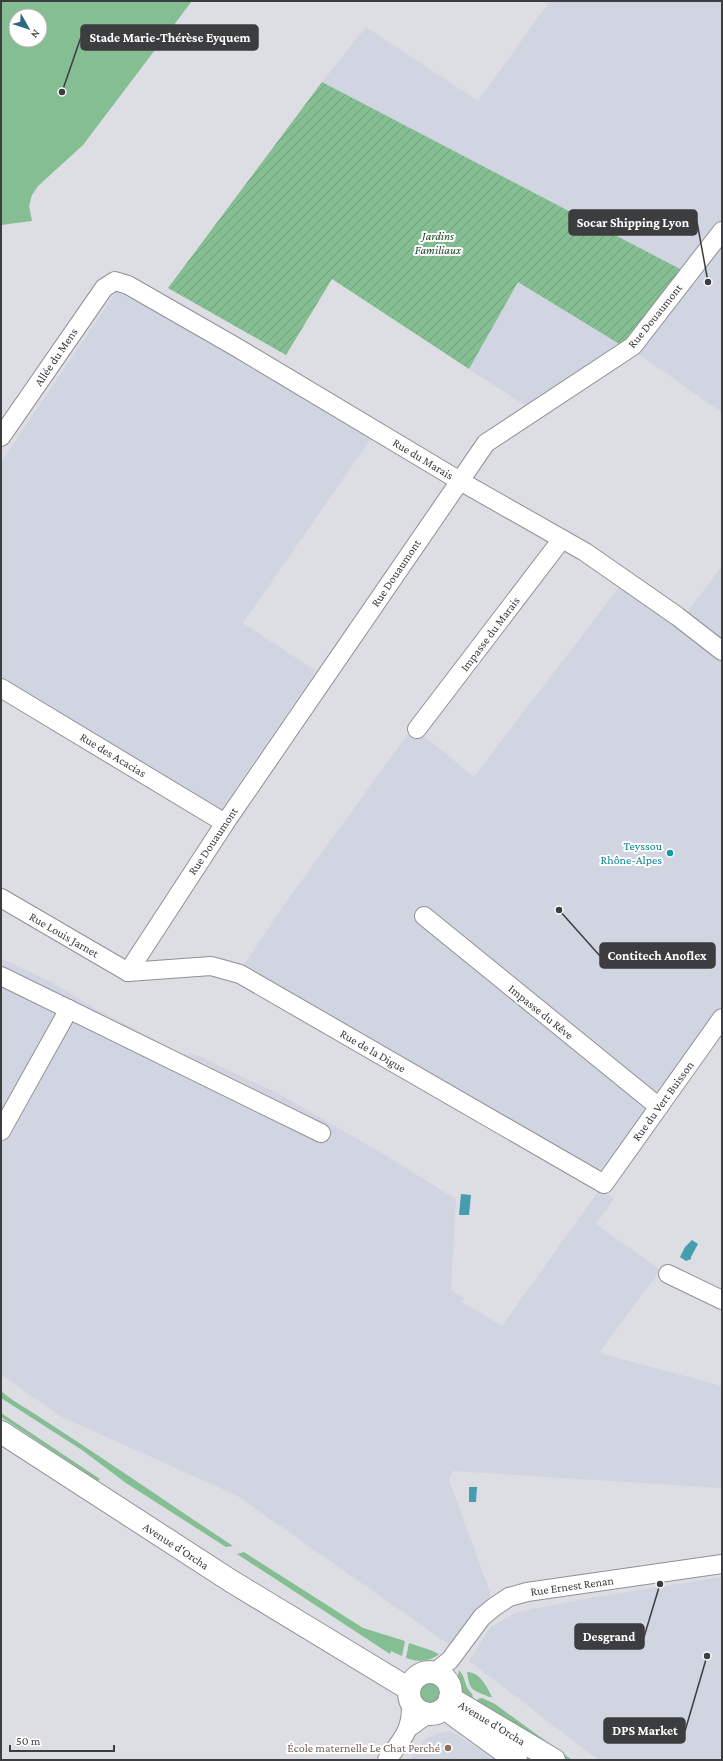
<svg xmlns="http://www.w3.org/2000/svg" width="723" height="1761" font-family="'Crimson Pro',serif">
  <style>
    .built { fill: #d1d4e1 }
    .grass { fill: #85be93; fill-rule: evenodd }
    .garden { fill: url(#garden-furrows) }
    .water { fill: #479caf }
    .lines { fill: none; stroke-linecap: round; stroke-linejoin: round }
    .minor-casing { stroke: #8f9196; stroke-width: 20 }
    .major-casing { stroke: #8f9196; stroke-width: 24 }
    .minor { stroke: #fff; stroke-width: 18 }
    .major { stroke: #fff; stroke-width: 22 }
    .culture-dot { fill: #0f9aa8; stroke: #fff; stroke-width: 1.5 }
    .education-dot { fill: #8d6e63; stroke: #fff; stroke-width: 1.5 }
    .labels { text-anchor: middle; stroke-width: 4; stroke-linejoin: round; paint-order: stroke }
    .park-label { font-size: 12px; font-style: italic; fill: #174225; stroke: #fff }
    .street-label { font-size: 12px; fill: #3c3d3f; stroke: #fff }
    .culture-label { font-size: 12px; fill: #0d838f; stroke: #fff; text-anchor: end }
    .education-label { font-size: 12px; fill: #785e54; stroke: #fff; text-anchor: end }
    .leader { fill: none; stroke: #3c3d3f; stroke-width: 1.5 }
    .callout-dot { fill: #3c3d3f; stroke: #fff; stroke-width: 1.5 }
    .callout { fill: #3c3d3f; stroke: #3c3d3f; stroke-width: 1.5 }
    .callout-label { font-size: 13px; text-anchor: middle; font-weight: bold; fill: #fff }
  </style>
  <defs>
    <pattern id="garden-furrows" width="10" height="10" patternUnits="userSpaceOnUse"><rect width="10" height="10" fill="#85be93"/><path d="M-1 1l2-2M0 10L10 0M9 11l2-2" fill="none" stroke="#6e9c79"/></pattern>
  </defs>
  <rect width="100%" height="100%" fill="#dcdee4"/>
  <!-- built -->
  <g class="built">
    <polygon points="550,1 722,1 722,413 629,347 537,413 469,369 518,282 621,345 682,270 322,82 366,27 478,101"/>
    <polygon points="117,291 274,378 372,437 243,623 316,671 219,812 1,676 1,462"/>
    <polygon points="722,566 722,1021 603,1183 240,971 284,905 413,727 474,777 626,578 682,619"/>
    <polygon points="1,958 53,983 94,1008 182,1054 196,1055 279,1094 385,1155 456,1199 451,1290 464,1298 462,1302 502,1326 600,1189 614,1199 596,1224 660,1270 599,1353 722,1386 722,1488 453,1471 449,1480 491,1595 451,1646 236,1495 62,1417 1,1375"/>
    <polygon points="722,1577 722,1760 599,1760 469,1661 491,1627 517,1612 590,1598"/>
    <polygon points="451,1731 491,1757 495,1760 410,1760 425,1739 439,1733"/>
  </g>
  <!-- grass -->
  <g class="grass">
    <path d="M 1,1 L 192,1 L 83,145 L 38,186 L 32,195 L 29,206 L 32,221 L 1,225 ZM 16,16 L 40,16 L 40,40 L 16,40 Z"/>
    <path d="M 1,1391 L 11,1399 C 86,1446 159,1497 233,1546 L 226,1547 L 126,1483 L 82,1450 L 1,1398 Z"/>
    <polygon points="1,1413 100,1479 98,1481 1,1417"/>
    <polygon points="244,1552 363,1628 405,1641 402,1656 391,1651 390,1654 237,1554"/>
    <path d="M 409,1643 L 430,1650 L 439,1654 C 429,1662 417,1662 406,1658 Z"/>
    <path d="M 459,1670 C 467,1679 463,1685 472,1694 L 473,1698 L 470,1704 C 460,1694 456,1685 459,1670 Z"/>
    <path d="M 467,1672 C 480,1672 487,1687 492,1697 L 489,1697 C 472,1689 470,1692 467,1672 Z"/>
    <circle cx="429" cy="1693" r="12"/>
    <polygon points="482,1698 495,1704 572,1760 561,1760 474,1706 478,1699"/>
  </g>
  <!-- garden -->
  <polygon class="garden" points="322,82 682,270 621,345 518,282 469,369 332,279 286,355 168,288"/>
  <!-- water -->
  <g class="water">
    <polygon points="461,1194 471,1195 469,1215 459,1215"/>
    <polygon points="692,1240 698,1244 691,1257 691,1259 686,1261 680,1257 685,1247"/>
    <polygon points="469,1487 477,1487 476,1502 469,1502"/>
  </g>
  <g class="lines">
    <!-- minor casing -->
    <g class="minor-casing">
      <g id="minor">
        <polyline points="1,437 104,288 115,281 128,285 236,347 460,481 585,552 677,616 722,651"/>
        <polyline points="1,688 225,823"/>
        <polyline points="417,729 562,539"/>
        <polyline points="1,898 128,972"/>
        <polyline points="424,916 659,1107"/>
        <polyline points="128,972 225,823 486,443 633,346 722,231"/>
        <polyline points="128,972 211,966 240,974 604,1184 722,1018"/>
        <polyline points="1,976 321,1133"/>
        <polyline points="1,1131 69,1009"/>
        <polyline points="668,1274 722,1300"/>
        <polyline points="434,1673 450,1660 482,1617 494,1607 509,1597 527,1592 722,1564"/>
        <polyline points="410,1727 428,1714"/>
        <path d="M 387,1760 C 402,1739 412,1731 411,1703"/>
      </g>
    </g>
    <!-- major casing -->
    <g class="major-casing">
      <g id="major">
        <polyline points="1,1432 231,1581 409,1689"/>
        <circle cx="430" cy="1693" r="21"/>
        <polyline points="450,1698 554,1760"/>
        <polyline points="454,1715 516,1760"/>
      </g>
    </g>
    <!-- minor -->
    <use href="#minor" class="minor"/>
    <!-- major -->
    <use href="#major" class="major"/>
  </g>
  <!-- markers -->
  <circle class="culture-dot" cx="670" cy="853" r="4"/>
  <circle class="education-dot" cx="448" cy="1748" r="4"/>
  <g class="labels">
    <!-- park labels -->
    <g class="park-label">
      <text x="438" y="240">Jardins<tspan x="438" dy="14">Familiaux</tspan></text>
    </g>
    <!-- street labels -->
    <g class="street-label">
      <text transform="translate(655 316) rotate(-51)" y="4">Rue Douaumont</text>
      <text transform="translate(56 357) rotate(-56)" y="4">Allée du Mens</text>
      <text transform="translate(423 459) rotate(31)" y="4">Rue du Marais</text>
      <text transform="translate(396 573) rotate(-56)" y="4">Rue Douaumont</text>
      <text transform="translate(490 634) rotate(-53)" y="4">Impasse du Marais</text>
      <text transform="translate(113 755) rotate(31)" y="4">Rue des Acacias</text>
      <text transform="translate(213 841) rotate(-56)" y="4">Rue Douaumont</text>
      <text transform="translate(64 935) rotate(30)" y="4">Rue Louis Jarnet</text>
      <text transform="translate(541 1012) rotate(39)" y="4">Impasse du Rêve</text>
      <text transform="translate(373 1051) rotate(30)" y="4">Rue de la Digue</text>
      <text transform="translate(663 1101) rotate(-54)" y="4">Rue du Vert Buisson</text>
      <text transform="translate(176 1546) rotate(33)" y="4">Avenue d'Orcha</text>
      <text transform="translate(572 1586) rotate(-8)" y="4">Rue Ernest Renan</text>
      <text transform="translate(492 1723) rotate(31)" y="4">Avenue d'Orcha</text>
    </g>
    <!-- culture labels -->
    <g class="culture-label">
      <text x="662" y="850">Teyssou<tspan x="662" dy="14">Rhône-Alpes</tspan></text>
    </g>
    <!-- education labels -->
    <g class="education-label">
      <text x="440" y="1752">École maternelle Le Chat Perché</text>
    </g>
  </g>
  <!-- callouts -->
  <path class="leader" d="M62 92L81 37M708 282L697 222M559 910L600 956M660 1584L644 1637M707 1656L685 1731"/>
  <g class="callout-dot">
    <circle cx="62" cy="92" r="4"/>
    <circle cx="708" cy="282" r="4"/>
    <circle cx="559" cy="910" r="4"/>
    <circle cx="660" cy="1584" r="4"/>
    <circle cx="707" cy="1656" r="4"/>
  </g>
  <g class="callout">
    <rect x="81" y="25" width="177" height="25" rx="4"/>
    <rect x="569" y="210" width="128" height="25" rx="4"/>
    <rect x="600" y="943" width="115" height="25" rx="4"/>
    <rect x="575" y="1624" width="69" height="25" rx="4"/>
    <rect x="604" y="1718" width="81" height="25" rx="4"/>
  </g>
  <g class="callout-label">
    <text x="170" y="42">Stade Marie-Thérèse Eyquem</text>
    <text x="633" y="227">Socar Shipping Lyon</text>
    <text x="657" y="960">Contitech Anoflex</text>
    <text x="609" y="1641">Desgrand</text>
    <text x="645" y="1735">DPS Market</text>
  </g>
  <!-- border -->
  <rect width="723" height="1761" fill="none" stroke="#3c3d3f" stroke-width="4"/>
  <!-- north arrow -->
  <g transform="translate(28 28) rotate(129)"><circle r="19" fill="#ffffff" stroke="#b1b1b2"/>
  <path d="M0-3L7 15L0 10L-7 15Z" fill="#2f6680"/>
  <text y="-6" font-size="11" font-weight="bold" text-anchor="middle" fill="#3c3d3f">N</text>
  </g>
  <!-- scale -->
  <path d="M10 1745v6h104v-6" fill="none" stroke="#3c3d3f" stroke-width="2"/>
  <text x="16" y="1745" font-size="12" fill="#3c3d3f" stroke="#ffffff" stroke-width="3" paint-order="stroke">50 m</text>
</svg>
